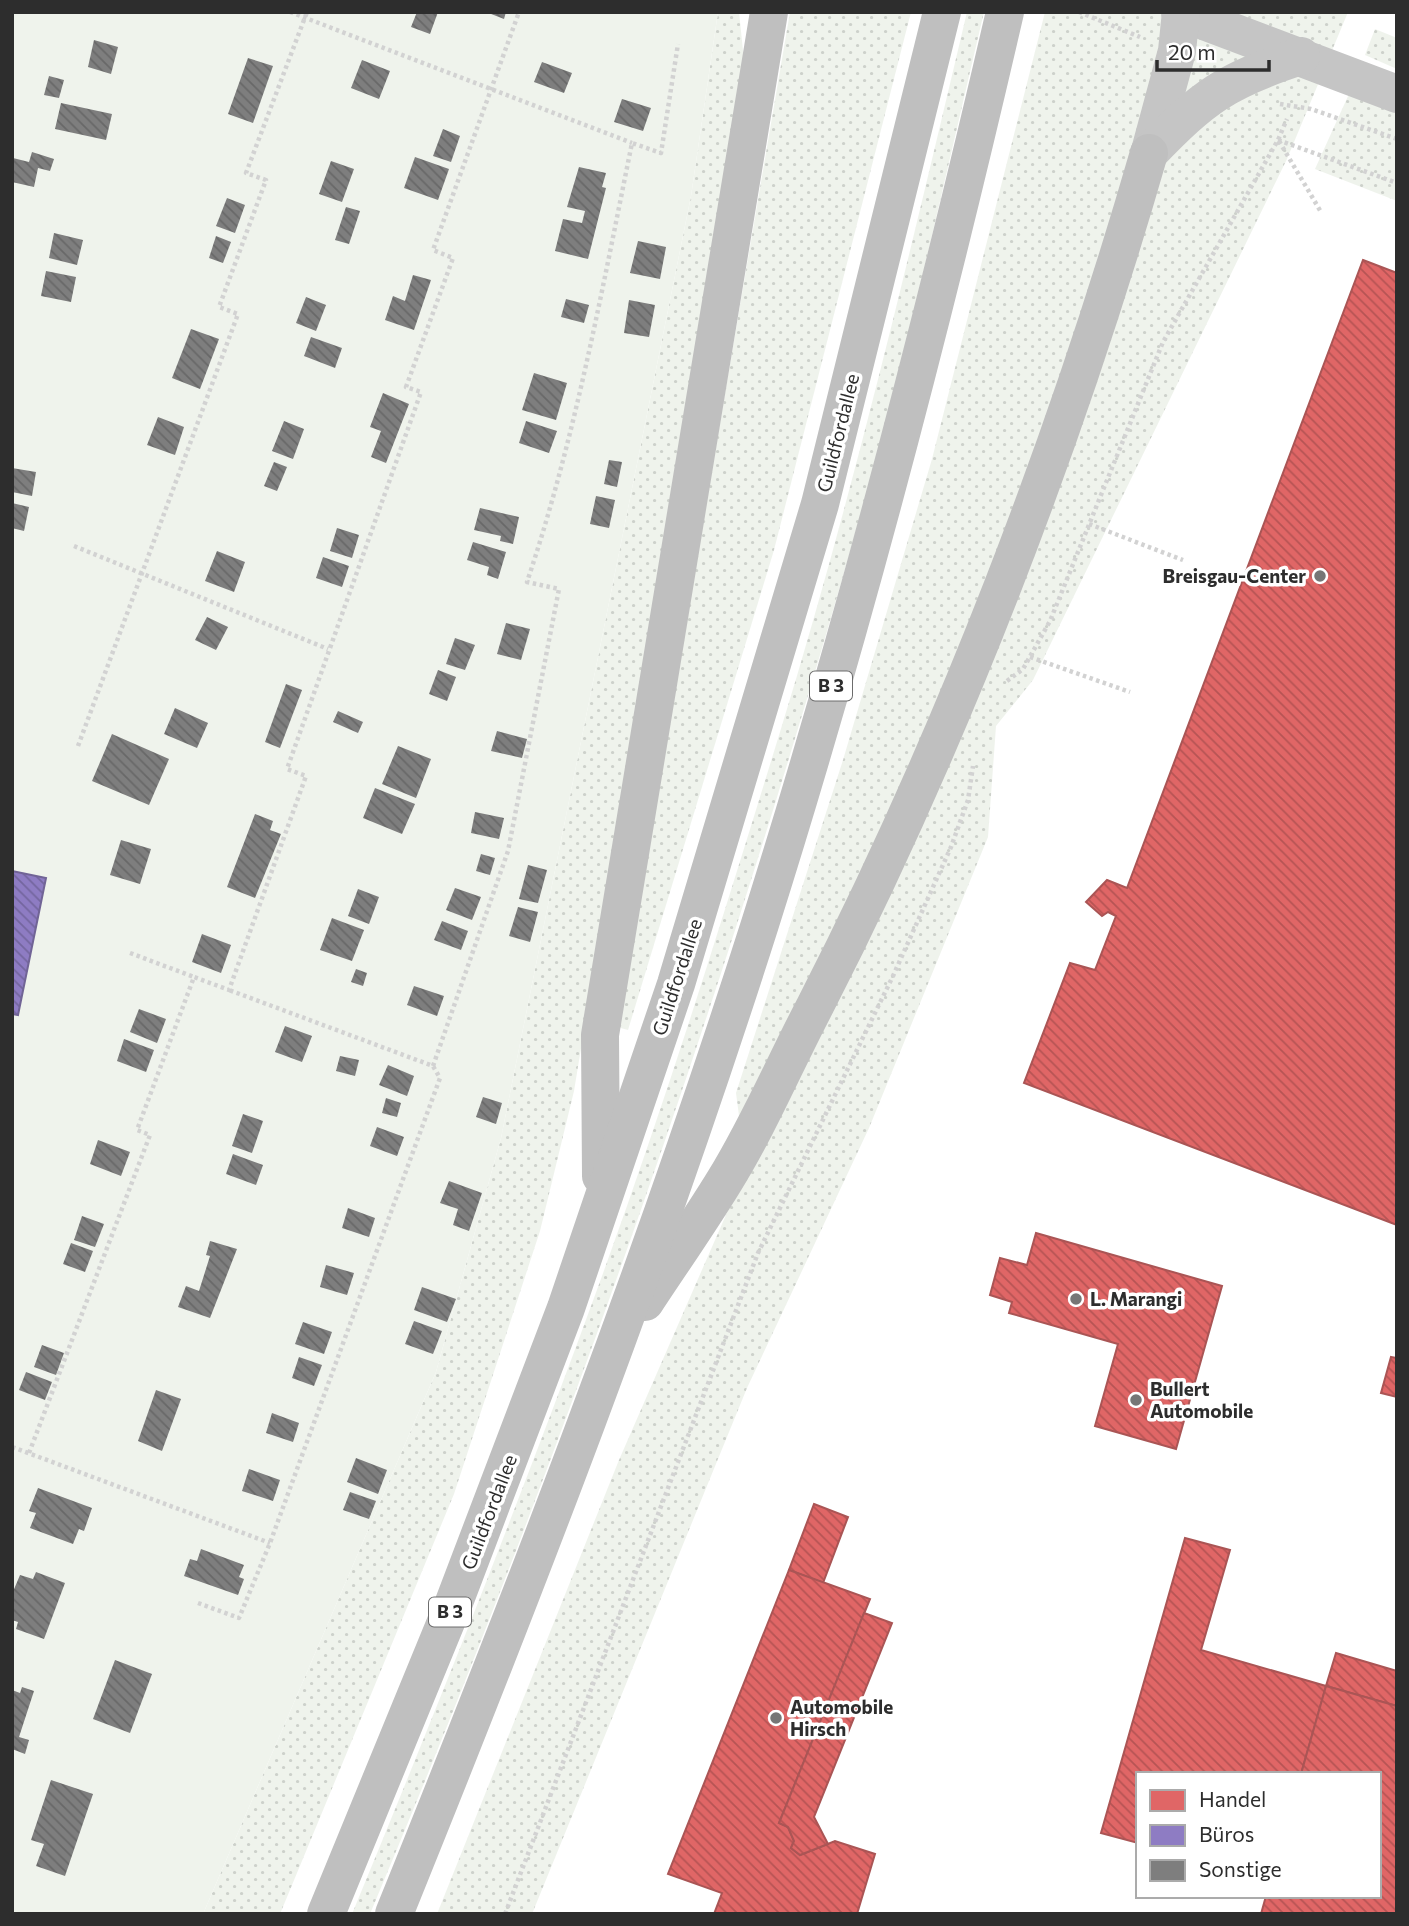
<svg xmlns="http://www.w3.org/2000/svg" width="1409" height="1926" font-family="Commissioner,sans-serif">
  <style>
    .grass { fill: url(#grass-dots) }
    .garden { fill: #eff3ec }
    .shops { fill: url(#shops-back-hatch); stroke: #a55; stroke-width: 2 }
    .offices { fill: url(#offices-back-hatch); stroke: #716496; stroke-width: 2 }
    .building { fill: url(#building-back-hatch) }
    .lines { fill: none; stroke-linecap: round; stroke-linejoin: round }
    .path { stroke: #d2d2d2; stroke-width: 4.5; stroke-dasharray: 3.5 3.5; stroke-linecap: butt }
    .primary { stroke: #c5c5c5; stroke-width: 38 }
    .highway { stroke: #bfbfbf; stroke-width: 38 }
    .poi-dot { fill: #767676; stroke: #fff; stroke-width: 2.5 }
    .labels { text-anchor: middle; stroke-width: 7; stroke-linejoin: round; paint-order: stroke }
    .shield { fill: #fff; stroke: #6c6c6c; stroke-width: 2 }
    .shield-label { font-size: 18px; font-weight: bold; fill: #2d2d2d }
    .street-label { font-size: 19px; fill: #2d2d2d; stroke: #fff }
    .poi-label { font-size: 19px; font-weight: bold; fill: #2d2d2d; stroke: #fff; text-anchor: start }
  </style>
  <defs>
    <pattern id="grass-dots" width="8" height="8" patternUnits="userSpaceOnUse" patternTransform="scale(1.75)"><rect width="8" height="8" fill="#eff3ec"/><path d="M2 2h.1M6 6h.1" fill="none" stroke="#cdd1cb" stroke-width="1.8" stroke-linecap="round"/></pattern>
    <pattern id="shops-back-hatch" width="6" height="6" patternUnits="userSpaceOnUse" patternTransform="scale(1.75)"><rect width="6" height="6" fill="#e06666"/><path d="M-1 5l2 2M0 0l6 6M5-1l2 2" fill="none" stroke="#b65454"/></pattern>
    <pattern id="offices-back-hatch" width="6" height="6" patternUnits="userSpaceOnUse" patternTransform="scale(1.75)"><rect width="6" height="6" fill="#8e7cc3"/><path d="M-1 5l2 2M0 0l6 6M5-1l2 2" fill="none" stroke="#74669f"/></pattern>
    <pattern id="building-back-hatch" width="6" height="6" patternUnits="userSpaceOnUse" patternTransform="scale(1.75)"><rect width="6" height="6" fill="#7e7e7e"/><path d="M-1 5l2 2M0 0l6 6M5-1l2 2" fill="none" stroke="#686868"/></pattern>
  </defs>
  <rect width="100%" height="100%" fill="#fff"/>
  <!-- grass -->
  <g class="grass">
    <polygon points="718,12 739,12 744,60 574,1091 540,1231 454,1494 280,1914 203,1914 436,1372 501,1138 691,196"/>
    <polygon points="790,12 911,12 774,550 628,1030 617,1027"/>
    <path d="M 967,12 L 984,12 C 947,169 913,326 870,481 C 734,969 566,1447 370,1914 L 352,1914 C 438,1706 521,1498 598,1287 C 665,1104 723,918 780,732 C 853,495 910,253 967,12 Z"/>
    <polygon points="1045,12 1348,12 1287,159 1033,680 996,726 988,837 869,1128 747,1388 532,1914 437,1914 619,1460 746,1169 736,1093 843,760 932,459"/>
    <polygon points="1375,29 1397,38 1397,69 1365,55"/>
    <polygon points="1349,94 1397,113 1397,201 1315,169"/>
  </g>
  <!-- garden -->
  <polygon class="garden" points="12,12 718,12 691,196 501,1138 436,1372 203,1914 12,1914"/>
  <!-- shops -->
  <g class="shops">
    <polygon points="1363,260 1397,273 1397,1225 1024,1083 1070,963 1095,970 1116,916 1108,912 1102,916 1086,902 1107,880 1127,888"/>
    <polygon points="1036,1233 1222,1286 1176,1449 1095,1426 1118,1344 1009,1313 1012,1302 990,1295 1000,1258 1027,1265"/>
    <polygon points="1391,1357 1397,1358 1397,1397 1381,1393"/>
    <polygon points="814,1504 848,1517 823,1583 789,1570"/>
    <polygon points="1185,1538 1230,1550 1201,1650 1326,1686 1301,1774 1138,1774 1138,1843 1101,1833"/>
    <polygon points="789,1570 870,1599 779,1823 788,1827 794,1841 791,1848 800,1855 835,1841 875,1854 857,1914 714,1914 722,1893 668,1874"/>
    <polygon points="864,1613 892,1623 814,1817 828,1844 800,1855 791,1848 794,1841 788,1827 779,1823"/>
    <polygon points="1336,1653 1397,1671 1397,1706 1326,1686"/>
    <polygon points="1326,1686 1397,1706 1397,1914 1261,1914 1266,1896 1379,1896 1379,1774 1301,1774"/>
  </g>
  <!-- offices -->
  <polygon class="offices" points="12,871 46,878 18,1015 12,1014"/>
  <!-- building -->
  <g class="building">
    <polygon points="417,12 438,12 430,34 411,27"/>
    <polygon points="486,12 506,12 504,19"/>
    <polygon points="94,40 118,47 111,74 88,67"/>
    <polygon points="248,58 273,66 253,123 228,114"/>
    <polygon points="362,60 390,71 379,99 351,88"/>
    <polygon points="542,62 572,73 564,93 534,82"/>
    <polygon points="49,76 64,80 59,98 44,95"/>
    <polygon points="622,99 651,108 643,131 614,122"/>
    <polygon points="61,103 112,114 106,140 55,129"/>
    <polygon points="443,129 460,136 451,162 433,156"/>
    <polygon points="32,152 54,159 50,171 38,168 34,187 12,182 13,158 29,162"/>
    <polygon points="415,157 449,169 438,200 404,188"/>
    <polygon points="331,161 354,169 342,202 319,194"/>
    <polygon points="579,167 606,173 602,187 606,188 588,259 555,251 563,219 582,223 585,211 567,207"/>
    <polygon points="227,198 245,205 235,233 216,226"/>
    <polygon points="346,207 360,211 349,244 335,240"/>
    <polygon points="54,233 83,240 77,265 49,258"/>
    <polygon points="216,236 231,242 223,263 209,258"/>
    <polygon points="638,241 666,247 660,279 630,273"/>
    <polygon points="46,271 76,277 71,302 41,296"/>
    <polygon points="413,275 431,280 414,330 385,320 393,296 405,301"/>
    <polygon points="306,297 326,305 316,331 296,323"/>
    <polygon points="566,299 589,305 584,323 561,317"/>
    <polygon points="629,300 655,305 649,337 624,333"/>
    <polygon points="191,329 219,339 200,389 172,378"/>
    <polygon points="311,337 342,348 335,368 304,356"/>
    <polygon points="534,373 567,383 556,420 522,410"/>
    <polygon points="383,393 409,404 386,463 371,457 381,431 370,427"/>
    <polygon points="158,417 184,427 175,455 147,445"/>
    <polygon points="284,421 304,429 293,459 272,451"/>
    <polygon points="526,421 557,431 549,453 519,443"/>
    <polygon points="609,460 622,462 617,487 604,484"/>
    <polygon points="274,462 287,467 277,491 264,486"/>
    <polygon points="12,468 36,472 32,496 12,492"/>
    <polygon points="596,496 615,500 609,528 590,524"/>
    <polygon points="12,503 29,507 24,531 12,528"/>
    <polygon points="480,508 519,517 513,544 500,541 501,536 474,530"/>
    <polygon points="337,528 359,535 352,558 330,551"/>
    <polygon points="473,542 506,552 498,579 487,575 489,567 467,560"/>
    <polygon points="217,551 245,562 234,592 205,581"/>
    <polygon points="323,557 349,566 342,587 316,578"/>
    <polygon points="207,617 228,627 216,650 195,640"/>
    <polygon points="506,623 530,629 521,660 497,654"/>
    <polygon points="455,638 475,645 465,670 446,664"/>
    <polygon points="438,670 456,677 447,701 429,694"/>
    <polygon points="286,684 302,690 280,748 265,742"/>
    <polygon points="175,708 208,723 197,748 164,734"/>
    <polygon points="338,711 363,722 358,733 333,722"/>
    <polygon points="497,731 527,739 522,758 491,751"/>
    <polygon points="112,734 169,759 149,805 92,781"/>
    <polygon points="398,746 431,759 416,798 382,784"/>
    <polygon points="375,788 415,804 402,834 363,818"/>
    <polygon points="475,812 504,818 499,839 471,833"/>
    <polygon points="255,814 273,821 270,830 281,834 255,898 227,887"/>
    <polygon points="121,840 151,849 140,884 110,875"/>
    <polygon points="481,854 495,858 490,875 476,871"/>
    <polygon points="528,865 547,870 538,903 519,899"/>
    <polygon points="455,888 481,897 472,920 446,910"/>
    <polygon points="358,889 379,897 369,924 348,916"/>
    <polygon points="518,907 538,912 530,942 509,936"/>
    <polygon points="332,918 364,930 352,961 320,950"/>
    <polygon points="442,921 468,931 461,950 434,940"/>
    <polygon points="202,934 231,945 221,973 192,962"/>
    <polygon points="356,969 367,973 363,986 351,982"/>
    <polygon points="414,986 444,996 437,1016 407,1005"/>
    <polygon points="139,1009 166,1019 157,1043 130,1032"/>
    <polygon points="285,1026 312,1036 302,1062 275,1052"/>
    <polygon points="124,1039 154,1050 146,1072 117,1061"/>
    <polygon points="340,1056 359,1060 355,1076 336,1071"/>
    <polygon points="388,1065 414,1076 407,1096 379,1085"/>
    <polygon points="483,1097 502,1103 496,1124 476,1117"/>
    <polygon points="386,1098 401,1103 397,1117 382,1113"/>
    <polygon points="243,1114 263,1121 252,1153 232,1146"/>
    <polygon points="377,1127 404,1137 397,1156 370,1146"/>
    <polygon points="98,1140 130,1152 121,1176 90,1164"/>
    <polygon points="233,1154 263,1165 256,1185 226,1174"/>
    <polygon points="449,1181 482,1193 469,1231 453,1225 458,1209 440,1203"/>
    <polygon points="348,1208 375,1218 369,1237 342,1228"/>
    <polygon points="82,1216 104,1224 95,1247 74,1240"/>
    <polygon points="210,1241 237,1249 210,1318 178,1307 186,1286 199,1291 210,1256 206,1255"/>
    <polygon points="71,1243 93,1251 85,1272 63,1264"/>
    <polygon points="326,1265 354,1273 347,1295 320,1287"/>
    <polygon points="422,1287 456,1299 447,1322 414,1310"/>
    <polygon points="414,1321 442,1331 433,1354 405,1344"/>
    <polygon points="303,1322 332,1332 324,1354 295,1344"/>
    <polygon points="42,1345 64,1353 56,1375 34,1367"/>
    <polygon points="299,1357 322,1365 314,1386 292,1378"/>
    <polygon points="26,1372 52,1382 45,1400 19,1390"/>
    <polygon points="156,1390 181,1399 162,1451 138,1441"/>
    <polygon points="272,1413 299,1423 293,1442 266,1433"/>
    <polygon points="356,1458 387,1470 378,1494 347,1482"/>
    <polygon points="249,1469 280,1480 273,1501 242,1491"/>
    <polygon points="38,1488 92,1508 84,1531 79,1529 73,1544 30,1528 36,1513 29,1511"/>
    <polygon points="350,1492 376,1501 369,1519 343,1510"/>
    <polygon points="201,1549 244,1565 239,1577 244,1579 238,1595 184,1576 190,1559 197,1561"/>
    <polygon points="36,1572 65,1583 44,1639 16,1629 18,1622 12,1620 12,1594 20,1575 33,1579"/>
    <polygon points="115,1660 152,1674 130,1733 93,1719"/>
    <polygon points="22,1687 34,1691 19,1737 29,1740 25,1754 12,1749 12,1690 20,1693"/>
    <polygon points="51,1780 93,1794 65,1876 36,1866 44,1844 31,1840"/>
  </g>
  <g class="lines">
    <!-- path -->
    <g class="path">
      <polyline points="290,12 632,143"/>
      <polyline points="1079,12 1140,37"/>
      <polyline points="1280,104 1311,109 1397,139"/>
      <polyline points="1278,140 1397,183"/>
      <polyline points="1279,141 1321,212"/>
      <polyline points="1089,524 1183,560"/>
      <polyline points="74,546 328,649"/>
      <polyline points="1030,657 1130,692"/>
      <polyline points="1007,681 1023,669 1050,621 1163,342 1278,140 1287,119"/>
      <polyline points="78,746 238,314 219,307 266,180 246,173 307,12"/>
      <polyline points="130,953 194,977"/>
      <path d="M 433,1066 L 508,851 L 559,589 L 527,582 C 575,439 602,290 632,143 L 661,153 L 678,44"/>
      <polyline points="12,1447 270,1543"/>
      <polyline points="29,1453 150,1135 137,1130 194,977 229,990 306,776 287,769 421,392 406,387 453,258 433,250 519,12"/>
      <polyline points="198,1603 239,1618 270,1543 440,1078 433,1066 229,990"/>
      <polyline points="505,1914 758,1253 893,976 951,847 968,800 973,766"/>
    </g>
    <!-- primary -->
    <g class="primary">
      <polyline points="1180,12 1397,94"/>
      <polyline points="1150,151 1177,51 1181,12"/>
      <path d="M 1149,153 C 1203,97 1226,80 1301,56"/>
    </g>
    <!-- highway -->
    <g class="highway">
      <polyline points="601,1176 600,1035 769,12"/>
      <path d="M 645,1302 C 672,1261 700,1221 725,1180 C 759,1125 785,1063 815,1006 C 952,739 1066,441 1149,153"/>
      <polyline points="326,1914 453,1605 566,1308 676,984 820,504 942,12"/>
      <path d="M 394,1914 C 526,1588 653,1260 760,924 C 855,624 934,319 1005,12"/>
    </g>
  </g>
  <!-- markers -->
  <g class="poi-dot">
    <circle cx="1320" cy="576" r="7"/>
    <circle cx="1076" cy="1299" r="7"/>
    <circle cx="1136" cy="1400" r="7"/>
    <circle cx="776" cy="1718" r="7"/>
  </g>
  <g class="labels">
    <!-- shield labels -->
    <g class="shield">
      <rect x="810" y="671.5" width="42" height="29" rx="5"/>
      <rect x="429" y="1597.5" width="42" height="29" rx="5"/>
    </g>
    <g class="shield-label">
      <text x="831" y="692">B 3</text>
      <text x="450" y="1618">B 3</text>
    </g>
    <!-- street labels -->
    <g class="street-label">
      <text transform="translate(838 433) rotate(-76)" y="7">Guildfordallee</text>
      <text transform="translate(677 977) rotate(-72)" y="7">Guildfordallee</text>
      <text transform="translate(489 1512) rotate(-69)" y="7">Guildfordallee</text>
    </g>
    <!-- poi labels -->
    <g class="poi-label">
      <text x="1306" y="583" text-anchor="end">Breisgau-Center</text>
      <text x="1090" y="1306">L. Marangi</text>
      <text x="1150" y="1396">Bullert<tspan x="1150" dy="22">Automobile</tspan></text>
      <text x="790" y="1714">Automobile<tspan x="790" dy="22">Hirsch</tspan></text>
    </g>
  </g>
  <!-- border -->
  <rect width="1409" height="1926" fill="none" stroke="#2d2d2d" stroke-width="28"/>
  <!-- legend -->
  <rect x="1136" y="1772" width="245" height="126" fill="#ffffff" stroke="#ababab" stroke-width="2"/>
  <rect x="1150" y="1790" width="35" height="21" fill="#e06666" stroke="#ababab" stroke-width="2"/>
  <text x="1199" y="1807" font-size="21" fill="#2d2d2d">Handel</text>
  <rect x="1150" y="1825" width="35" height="21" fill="#8e7cc3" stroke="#ababab" stroke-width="2"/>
  <text x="1199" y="1842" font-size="21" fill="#2d2d2d">Büros</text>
  <rect x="1150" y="1860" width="35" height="21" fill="#7e7e7e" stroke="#ababab" stroke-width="2"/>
  <text x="1199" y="1877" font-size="21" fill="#2d2d2d">Sonstige</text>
  <!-- scale -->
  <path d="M1157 60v10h112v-10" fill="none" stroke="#2d2d2d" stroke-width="3.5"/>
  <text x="1168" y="60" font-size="21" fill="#2d2d2d" stroke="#ffffff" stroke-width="5" paint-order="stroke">20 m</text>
</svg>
